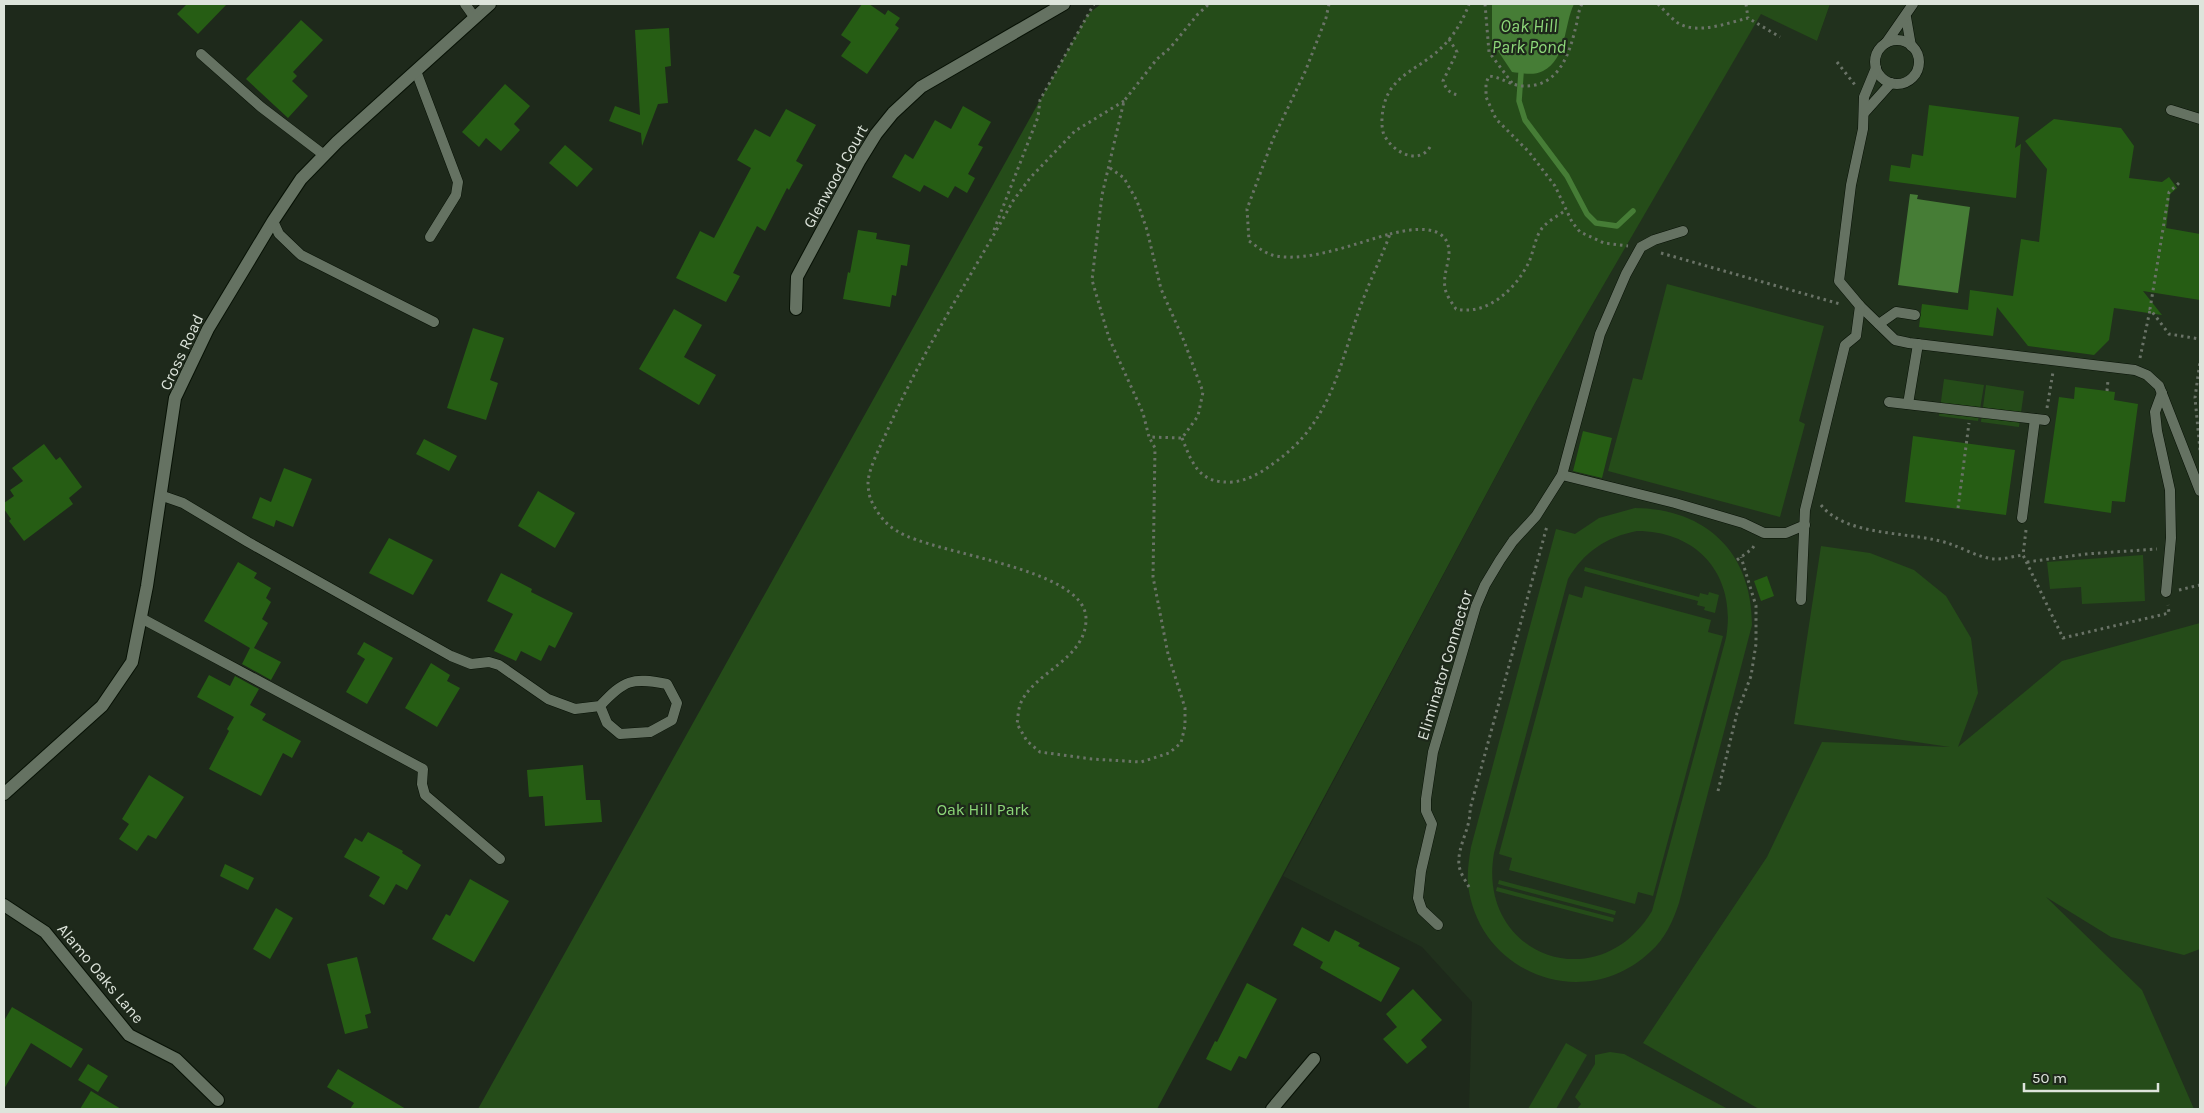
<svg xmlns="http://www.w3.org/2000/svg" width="2204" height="1113" font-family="Karla,sans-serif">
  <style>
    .built { fill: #21311d }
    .green { fill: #254c19; fill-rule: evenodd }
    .water { fill: #467d36 }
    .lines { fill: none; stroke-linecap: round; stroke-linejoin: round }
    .stream { stroke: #467d36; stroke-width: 5.5 }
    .building { fill: #265d14 }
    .lane-casing { stroke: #071105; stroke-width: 11 }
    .street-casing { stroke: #071105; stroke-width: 14 }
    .path { stroke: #6a7367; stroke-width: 3; stroke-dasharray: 2.5 4; stroke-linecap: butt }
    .lane { stroke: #657262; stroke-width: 10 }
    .street { stroke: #657262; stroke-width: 12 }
    .labels { text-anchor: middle; stroke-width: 4.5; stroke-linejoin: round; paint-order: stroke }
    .street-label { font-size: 16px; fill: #dde4db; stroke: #1e291b }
    .park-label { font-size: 16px; fill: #8dd879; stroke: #1e291b }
    .water-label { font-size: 18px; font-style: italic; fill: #8ed97a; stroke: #1e291b }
  </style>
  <rect width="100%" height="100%" fill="#1e291b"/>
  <!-- built -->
  <polygon class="built" points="1830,4 2200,4 2200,1109 1469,1109 1472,1002 1422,947 1283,876 1535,403 1761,13 1817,41"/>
  <!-- green -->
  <g class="green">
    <polygon points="1101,4 1830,4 1817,41 1761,14 1535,403 1157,1109 478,1109 1088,14"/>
    <polygon points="1667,284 1824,326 1799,421 1805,424 1780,517 1608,471 1633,378 1642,380"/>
    <polygon points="1944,379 1984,385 1978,421 1939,416"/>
    <polygon points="1986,385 2024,391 2019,427 1981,422"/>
    <path d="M 1635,508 C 1707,509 1752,553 1752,625 L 1679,903 C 1673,921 1665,939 1650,952 C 1584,1014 1479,974 1468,885 C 1467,872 1469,859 1471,847 L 1556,529 L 1575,534 L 1599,518 ZM 1637,531 C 1699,531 1737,577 1726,638 L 1652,911 C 1598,1001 1476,955 1494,853 L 1568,579 C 1584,552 1606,537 1637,531 Z"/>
    <polygon points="1821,546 1870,553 1914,570 1946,596 1971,638 1978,693 1958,747 2062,661 2200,623 2200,949 2184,955 2111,937 2046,897 2142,990 2194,1109 1759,1109 1643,1043 1767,857 1822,742 1950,747 1794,724"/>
    <polygon points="2143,555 2145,601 2082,604 2081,587 2050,589 2047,562"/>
    <polygon points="1585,567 1699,597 1700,593 1708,595 1709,592 1719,595 1715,613 1704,610 1705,607 1697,605 1698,601 1584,571"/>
    <polygon points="1585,586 1711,620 1708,632 1723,636 1653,896 1638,892 1635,904 1509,870 1512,858 1499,854 1569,594 1582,598"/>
    <polygon points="1499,880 1616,911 1615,915 1498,884"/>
    <polygon points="1497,887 1614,918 1613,922 1496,891"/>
    <polygon points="1566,1043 1587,1055 1556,1109 1528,1109"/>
    <polygon points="1610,1052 1624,1054 1728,1109 1577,1109 1581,1104 1575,1097 1595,1064 1595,1055"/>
  </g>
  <!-- water -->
  <g class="water">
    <path d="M 1492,4 L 1574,4 C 1564,24 1567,59 1543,71 C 1534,76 1521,73 1512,72 L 1492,42 Z"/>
    <polygon points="1910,194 1918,195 1917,199 1970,207 1958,293 1898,285"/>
  </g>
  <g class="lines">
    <!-- stream -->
    <polyline class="stream" points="1521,73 1519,101 1525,120 1567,176 1587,214 1596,223 1617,226 1633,211"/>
  </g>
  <!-- building -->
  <g class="building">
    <polygon points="187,4 227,4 198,34 177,14"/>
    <polygon points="862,4 869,4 885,15 888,10 900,18 895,25 899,28 867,74 841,56 851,42 841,35"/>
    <polygon points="301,20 323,40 293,72 297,76 292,81 308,96 288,118 246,79"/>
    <polygon points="669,28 671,66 665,67 668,103 658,104 642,146 641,133 609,121 615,106 640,115 635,30"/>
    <polygon points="505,84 530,106 514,124 520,130 501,151 486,138 479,147 462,132"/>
    <polygon points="1929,105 2019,117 2015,148 2021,144 2016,198 1889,181 1891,165 1910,168 1912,154 1923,156"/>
    <polygon points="963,106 991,122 978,145 983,147 968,174 975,178 967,193 955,186 948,198 924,185 920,192 892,177 905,154 913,159 935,120 951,129"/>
    <polygon points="786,109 816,125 796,161 803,165 789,190 787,188 765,231 757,226 733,273 740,276 726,302 676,278 700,231 714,238 751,168 737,160 755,129 770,137"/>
    <polygon points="2054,119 2121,128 2134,146 2129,178 2162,182 2169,177 2177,188 2170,194 2166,228 2200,234 2200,300 2143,291 2162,315 2114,308 2109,340 2094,355 2028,346 1997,307 1993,336 1919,327 1922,304 1968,310 1970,290 2013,296 2021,239 2039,242 2047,169 2025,141"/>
    <polygon points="565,145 593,169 577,187 549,163"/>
    <polygon points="858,230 877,233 876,239 910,245 907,266 901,265 896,296 892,295 890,307 843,299 848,272 850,273"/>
    <polygon points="674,309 702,325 684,357 716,375 699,405 639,369"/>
    <polygon points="473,328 504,338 490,380 498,383 486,420 447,408"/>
    <polygon points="2075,387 2115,392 2114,400 2138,404 2125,502 2112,501 2111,513 2044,503 2059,397 2074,399"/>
    <polygon points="1583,431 1612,438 1602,478 1573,471"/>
    <polygon points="1913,436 2015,450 2006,515 1905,502"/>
    <polygon points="424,439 457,456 449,471 416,454"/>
    <polygon points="44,444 56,460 60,457 82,487 69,498 73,504 24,541 9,521 11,519 4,509 4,503 14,496 10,490 23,481 12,468"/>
    <polygon points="284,468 312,479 293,527 276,520 274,527 252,518 260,497 271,502"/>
    <polygon points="538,491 575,513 555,548 518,526"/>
    <polygon points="389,538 433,560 413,595 369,573"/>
    <polygon points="238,562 257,573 254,578 271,588 266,598 271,602 262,619 268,623 254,648 281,662 271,680 242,664 250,648 204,621"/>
    <polygon points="501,573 532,589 531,592 573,613 555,648 549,645 541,661 521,651 516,661 494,651 513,614 487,601"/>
    <polygon points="1767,576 1774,596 1761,601 1754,581"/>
    <polygon points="364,642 393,658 367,704 346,692 365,659 357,654"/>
    <polygon points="431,663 450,675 447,681 460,688 437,727 405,708"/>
    <polygon points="209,675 230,686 235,676 259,689 250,705 266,714 262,720 301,741 292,758 283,753 261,796 209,769 229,731 227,729 234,717 197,697"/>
    <polygon points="583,765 586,800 600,800 602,822 545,826 543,796 529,797 527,770"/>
    <polygon points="149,775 184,797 156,839 148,835 137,851 119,839 129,824 122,819"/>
    <polygon points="368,832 403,851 402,853 421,865 407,890 396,884 384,905 369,896 380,877 344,857 355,838 362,842"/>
    <polygon points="225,864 254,878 248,890 220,876"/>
    <polygon points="470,879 509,901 474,962 432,939 446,914 450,916"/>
    <polygon points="276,908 293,918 270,959 253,949"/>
    <polygon points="1302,927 1329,942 1335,930 1360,943 1358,946 1400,968 1381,1002 1320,968 1323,962 1293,945"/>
    <polygon points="357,957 371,1013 365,1015 368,1028 345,1034 327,964"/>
    <polygon points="1247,983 1277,999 1246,1059 1239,1056 1231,1071 1206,1059 1215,1041 1217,1042"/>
    <polygon points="1413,989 1442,1020 1421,1040 1427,1047 1407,1064 1383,1039 1397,1027 1386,1014"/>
    <polygon points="12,1007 83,1049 71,1068 31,1043 4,1089 4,1021"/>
    <polygon points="88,1064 108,1076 98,1092 78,1080"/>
    <polygon points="338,1069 406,1109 350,1109 354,1103 327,1087"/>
    <polygon points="91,1091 121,1109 80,1109"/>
  </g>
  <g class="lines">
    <!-- lane casing -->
    <g class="lane-casing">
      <g id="lane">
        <polyline points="465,4 475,18"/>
        <polyline points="1906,17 1911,46"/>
        <circle cx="1897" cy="62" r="22"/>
        <polyline points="1886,43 1913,4"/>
        <polyline points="201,54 261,107 324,155"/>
        <polyline points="1876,68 1864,97 1863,129 1851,185 1839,281 1860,306 1895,340 1909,343 2135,370 2147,375 2159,386 2200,491"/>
        <polyline points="416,71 458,182 456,195 430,237"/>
        <polyline points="2171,110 2200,119"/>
        <polyline points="1865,112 1891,83"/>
        <polyline points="273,221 279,234 301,255 434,322"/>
        <polyline points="1879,324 1896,312 1915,315"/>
        <polyline points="2162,393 2155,412 2157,431 2170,490 2171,538 2166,592"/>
        <polyline points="1889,402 2045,420"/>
        <polyline points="1908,404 1918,344"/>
        <polyline points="1562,475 1675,503 1743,523 1764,533 1786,533 1805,525"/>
        <path d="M 160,495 L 183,503 L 248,542 L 451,656 L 471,664 L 489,662 L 499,665 L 548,699 L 575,709 L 600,706 C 624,680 632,677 667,684 L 677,703 L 672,720 L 650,732 L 620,734 L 607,723 L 600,706"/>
        <polyline points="2022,518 2035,419"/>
        <polyline points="1801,600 1805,510 1845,345 1856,336 1860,306"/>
        <polyline points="141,618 423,769 422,784 425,795 500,859"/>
        <polyline points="1438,925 1422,910 1418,898 1421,871 1432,824 1426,811 1426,799 1433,752 1476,606 1485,585 1500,560 1513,541 1536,516 1562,475 1600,334 1626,274 1641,247 1654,240 1683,231"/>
      </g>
    </g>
    <!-- street casing -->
    <g class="street-casing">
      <g id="street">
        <polyline points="796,309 797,277 860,160 876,134 893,113 921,87 1064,4"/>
        <polyline points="4,794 102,706 132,662 147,586 175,398 208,329 273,221 301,179 337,142 490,4"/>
        <polyline points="4,905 45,932 129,1035 176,1059 218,1100"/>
        <polyline points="1272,1109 1314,1059"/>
      </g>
    </g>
    <!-- path -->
    <g class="path">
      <polyline points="1485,4 1489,52 1512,83"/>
      <path d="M 1582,4 C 1578,11 1578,19 1576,26 C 1569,56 1558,88 1522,86 C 1510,85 1501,77 1489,76 L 1486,83 L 1486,97 L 1496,119 L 1529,152 L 1555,186 L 1572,222 L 1580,232 L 1604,243 L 1628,246"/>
      <path d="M 1658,4 C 1664,10 1671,18 1678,23 C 1698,35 1727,23 1748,18 L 1780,37"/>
      <polyline points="1746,4 1748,18"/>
      <path d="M 1449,39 L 1457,52 L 1443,81 C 1446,89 1450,94 1459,95"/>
      <polyline points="1837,62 1855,85"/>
      <path d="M 1124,101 L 1075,131 L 1030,178 L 1013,201 C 971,276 923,350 888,429 C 882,443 869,467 868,482 C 868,487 869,496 871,500 C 877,513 885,524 897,531 C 934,555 1084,567 1086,618 C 1087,660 1032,672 1020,705 C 1018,711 1018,718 1017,724 L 1027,741 L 1040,752 L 1092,759 L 1141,762 L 1169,753 L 1181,743 L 1185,726 L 1185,708 L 1168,654 L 1153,577 L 1155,448 L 1149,437"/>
      <path d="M 1430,147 C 1418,167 1389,150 1383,132 C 1381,123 1382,113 1384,105 C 1391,75 1421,68 1440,49 C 1453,37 1463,21 1469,4"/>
      <polyline points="1110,168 1124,178 1137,201 1147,230 1161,289 1184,341 1203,392 1198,416 1182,438 1149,437 1143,413 1109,338 1092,280 1102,195 1124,101 1157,59 1170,48 1198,14 1209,4"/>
      <polyline points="2179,183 2169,192 2150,309 2169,334 2200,339"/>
      <polyline points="994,230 1038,117 1040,100 1094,4"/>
      <path d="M 1390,234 C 1409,229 1450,221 1449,254 C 1448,266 1443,276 1445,288 C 1446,295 1452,303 1456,309 C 1487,316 1516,289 1529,262 C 1534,251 1535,235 1544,226 C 1550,220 1559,215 1566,210"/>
      <polyline points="1661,253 1840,304"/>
      <polyline points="2140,358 2150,310"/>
      <polyline points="2107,391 2108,380"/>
      <polyline points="2047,408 2053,372"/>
      <path d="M 1182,438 C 1193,466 1200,484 1233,482 C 1249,480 1262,472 1274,463 C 1335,420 1339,361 1364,297 C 1372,276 1382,256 1390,234 C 1356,243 1310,262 1276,256 C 1265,254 1258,247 1249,241 L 1247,209 L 1273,139 L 1305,72 L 1326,18 L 1329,4"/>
      <polyline points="2200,450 2195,398 2200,361"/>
      <path d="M 1821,505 C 1848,539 1915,530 1953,545 C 1967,550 1982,559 1997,559 C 2005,559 2015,556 2023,555"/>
      <polyline points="1958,508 1969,423"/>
      <polyline points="2026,530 2023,555 2063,638 2169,613 2168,605"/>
      <polyline points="1737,560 1752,549 1756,543"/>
      <polyline points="2027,562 2086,554 2157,549"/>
      <polyline points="2179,590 2200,585"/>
      <polyline points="1718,791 1737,713 1751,676 1756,644 1756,606 1741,557"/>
      <path d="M 1469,887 C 1465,880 1460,873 1459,865 C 1457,846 1471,828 1470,809 L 1547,526"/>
    </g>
    <!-- lane -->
    <use href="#lane" class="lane"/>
    <!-- street -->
    <use href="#street" class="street"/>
  </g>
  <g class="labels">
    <!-- street labels -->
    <g class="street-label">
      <text transform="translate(835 176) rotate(-61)" y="6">Glenwood Court</text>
      <text transform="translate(181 352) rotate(-65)" y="6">Cross Road</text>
      <text transform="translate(1444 665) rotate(-73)" y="6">Eliminator Connector</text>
      <text transform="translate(101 973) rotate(50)" y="6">Alamo Oaks Lane</text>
    </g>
    <!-- park labels -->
    <g class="park-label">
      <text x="983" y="815">Oak Hill Park</text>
    </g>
    <!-- water labels -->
    <g class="water-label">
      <text x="1529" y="32">Oak Hill<tspan x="1529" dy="21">Park Pond</tspan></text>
    </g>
  </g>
  <!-- border -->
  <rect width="2204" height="1113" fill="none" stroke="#dde4db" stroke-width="10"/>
  <!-- scale -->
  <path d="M2024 1083v8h134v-8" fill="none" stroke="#dde4db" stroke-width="2.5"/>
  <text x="2032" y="1083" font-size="15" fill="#dde4db" stroke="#1e291b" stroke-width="4" paint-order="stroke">50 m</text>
</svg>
